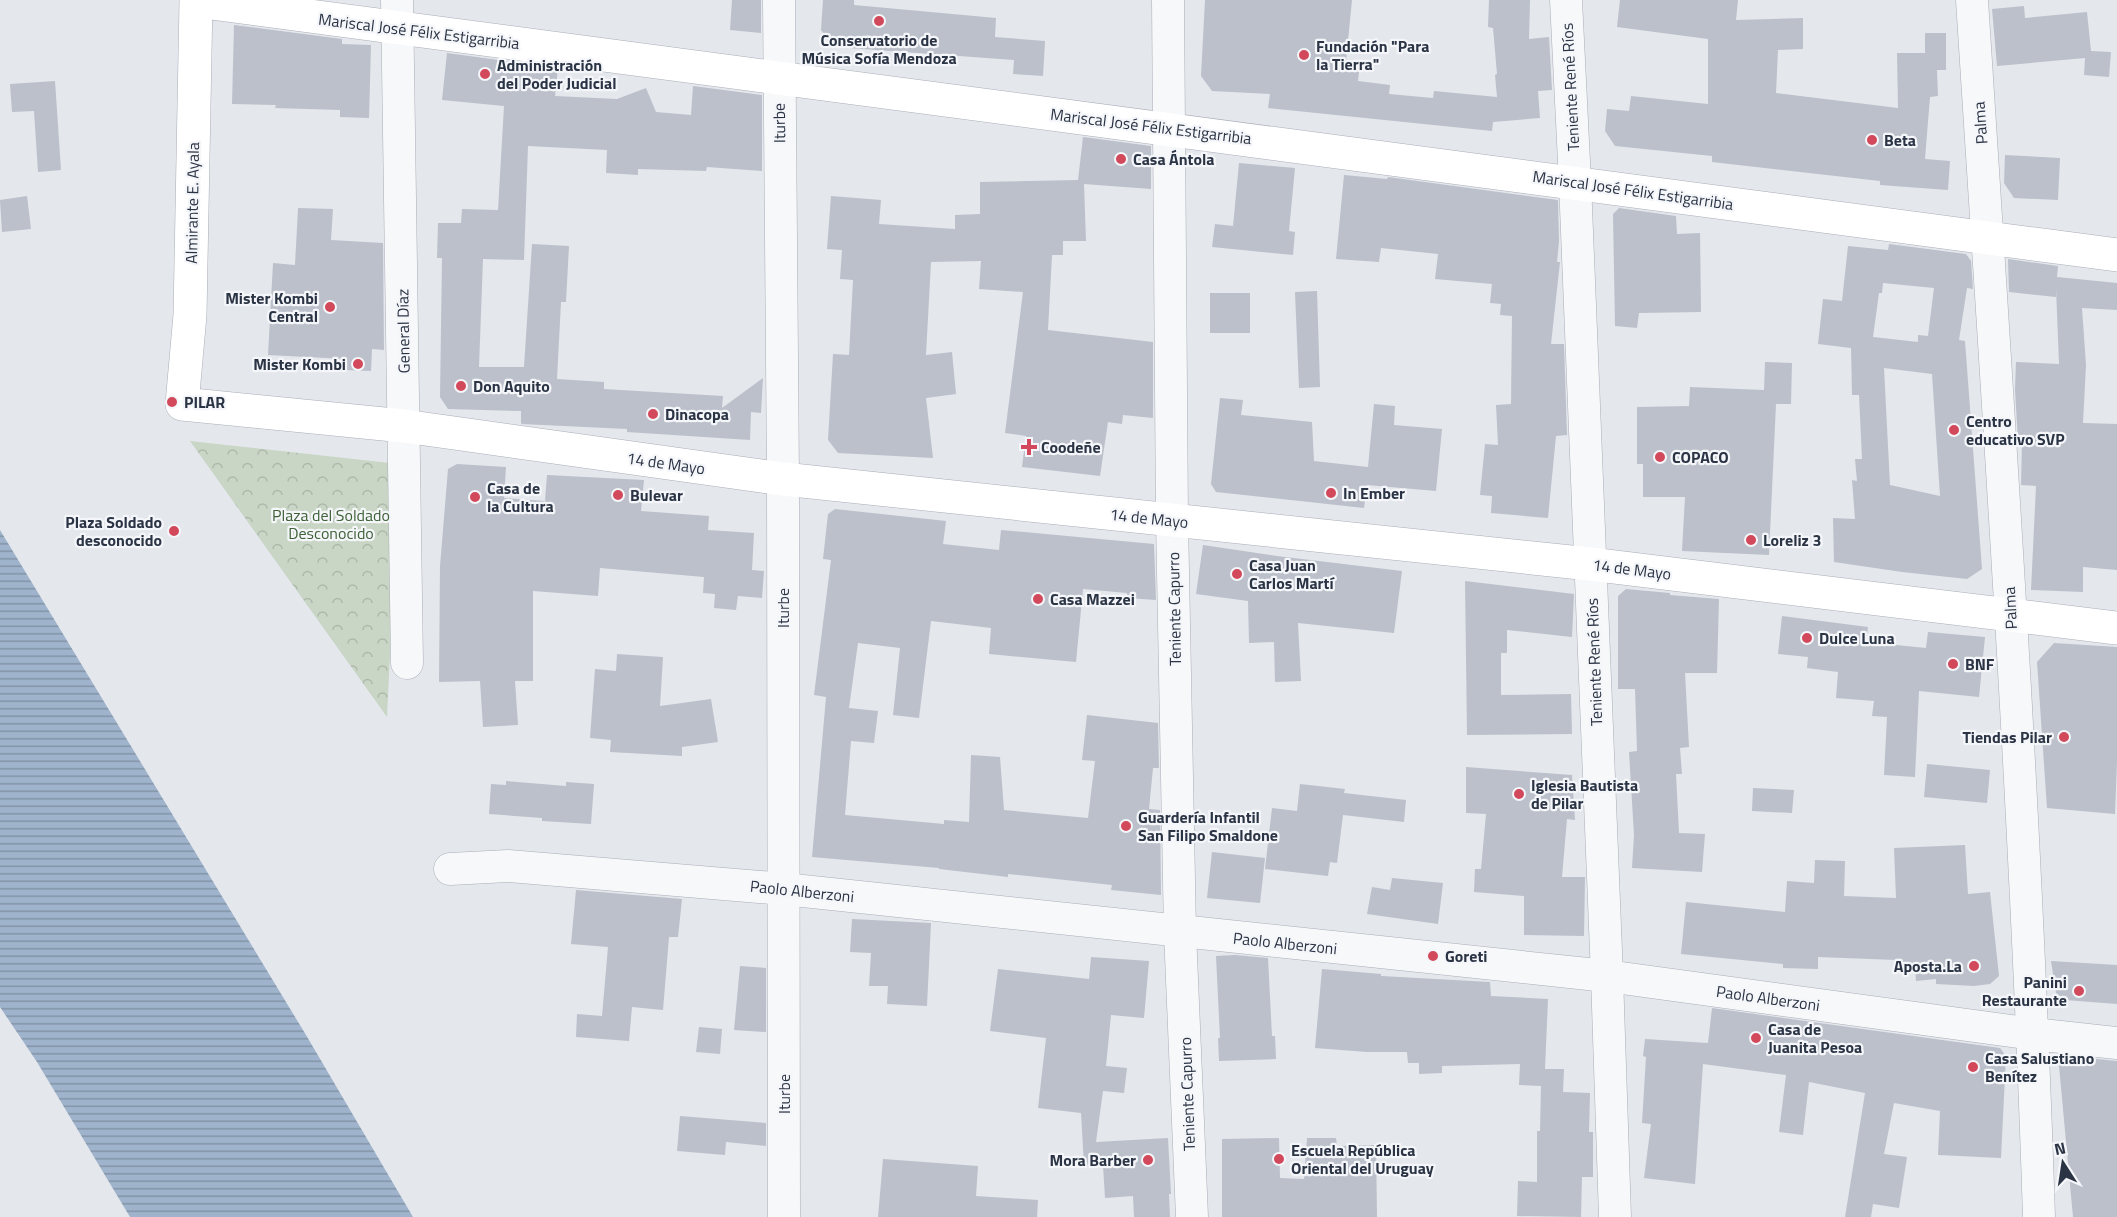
<svg xmlns="http://www.w3.org/2000/svg" width="2117" height="1217" font-family="'Titillium Web',sans-serif">
  <style>
    .park { fill: url(#park-crowns) }
    .water { fill: url(#water-rules) }
    .building { fill: #bbc0ca; fill-rule: evenodd }
    .lines { fill: none; stroke-linecap: round; stroke-linejoin: round }
    .minor-casing { stroke: #a9aeb7; stroke-width: 33 }
    .secondary-casing { stroke: #a9aeb7; stroke-width: 34 }
    .minor { stroke: #f7f8fa; stroke-width: 32 }
    .secondary { stroke: #fff; stroke-width: 33 }
    .poi-dot { fill: #d1495b; stroke: #f4f6f9; stroke-width: 2 }
    .labels { text-anchor: middle; stroke-width: 4.5; stroke-linejoin: round; paint-order: stroke }
    .street-label { font-size: 16px; fill: #2b3445; stroke: #f4f6f9 }
    .poi-label { font-size: 16px; font-weight: bold; fill: #2b3445; stroke: #f4f6f9; text-anchor: start }
    .park-label { font-size: 16px; fill: #3f6138; stroke: #f4f6f9 }
  </style>
  <defs>
    <pattern id="park-crowns" width="20" height="18" patternUnits="userSpaceOnUse" patternTransform="scale(1.5)"><rect width="20" height="18" fill="#c9d6c5"/><path d="M2 6a3 3 0 1 1 6 0M12 15a3 3 0 1 1 6 0" fill="none" stroke="#adb8ab"/></pattern>
    <pattern id="water-rules" width="6" height="5" patternUnits="userSpaceOnUse" patternTransform="scale(1.5)"><rect width="6" height="5" fill="#9fb4cc"/><path d="M0 2.5h6" fill="none" stroke="#8293a7"/></pattern>
  </defs>
  <rect width="100%" height="100%" fill="#e4e7ec"/>
  <!-- park -->
  <polygon class="park" points="190,441 399,464 387,717"/>
  <!-- water -->
  <polygon class="water" points="0,530 306,1035 413,1217 130,1217 37,1062 0,1007"/>
  <!-- building -->
  <g class="building">
    <polygon points="732,0 761,0 761,33 730,30"/>
    <polygon points="823,0 854,0 854,5 996,18 995,37 1045,41 1043,76 1013,74 1014,60 835,47 821,30"/>
    <polygon points="1205,0 1352,0 1346,61 1360,62 1358,81 1390,85 1389,94 1433,98 1434,91 1497,97 1495,75 1497,74 1493,28 1488,27 1489,0 1530,0 1529,39 1549,37 1552,90 1538,91 1540,118 1493,122 1492,131 1268,108 1270,94 1212,91 1201,76"/>
    <polygon points="1620,0 1738,0 1736,20 1803,18 1803,49 1778,50 1776,93 1898,108 1897,53 1925,53 1925,33 1946,33 1946,70 1937,70 1938,96 1930,97 1925,159 1950,161 1948,190 1880,185 1880,181 1712,162 1712,156 1615,146 1605,131 1607,109 1629,111 1631,96 1708,104 1708,39 1617,27"/>
    <polygon points="2024,6 2025,18 2087,12 2091,51 2111,52 2109,77 2084,75 2085,58 1997,66 1992,9"/>
    <polygon points="234,25 342,39 342,44 371,45 369,118 340,117 340,110 275,108 276,105 232,104"/>
    <polygon points="447,53 558,68 555,96 617,99 646,88 656,112 691,115 693,86 762,95 762,171 707,167 706,171 638,169 638,175 606,173 607,150 528,146 524,260 483,259 479,367 524,367 532,244 569,246 566,302 561,302 557,379 604,382 604,389 723,396 722,408 763,378 761,413 751,412 750,440 627,432 627,429 522,424 521,423 521,411 448,409 440,397 442,258 437,258 438,223 461,223 462,209 498,210 504,106 442,100"/>
    <polygon points="55,81 61,170 38,172 34,111 12,112 10,84"/>
    <polygon points="1083,137 1151,146 1151,189 1084,184 1086,241 1063,241 1063,255 1052,255 1048,330 1153,342 1153,418 1123,415 1122,424 1108,422 1100,476 1022,467 1026,436 1005,433 1023,292 979,289 981,261 931,262 926,355 952,352 956,394 926,398 933,458 838,453 828,440 833,354 849,355 853,280 840,279 842,250 827,249 831,196 881,200 879,224 955,229 955,215 980,214 980,182 1078,180"/>
    <polygon points="2005,155 2060,158 2058,200 2014,198 2004,183"/>
    <polygon points="1239,163 1295,168 1289,231 1295,232 1293,255 1212,247 1215,224 1233,226"/>
    <polygon points="1344,175 1387,179 1388,177 1558,200 1559,241 1557,262 1560,262 1551,344 1564,344 1567,435 1556,436 1548,518 1491,513 1492,496 1480,495 1485,444 1498,445 1496,405 1511,404 1512,316 1500,315 1501,304 1490,303 1492,284 1435,279 1438,254 1381,248 1379,262 1336,259"/>
    <polygon points="27,196 31,229 2,232 0,200"/>
    <polygon points="298,208 333,209 331,240 383,243 384,350 372,349 371,371 346,370 346,359 268,355 273,263 295,265"/>
    <polygon points="1619,208 1676,216 1677,234 1700,233 1701,312 1639,313 1637,328 1615,326 1613,214"/>
    <path d="M 1889,244 L 1966,254 L 1971,261 L 1973,289 L 1967,288 L 1959,340 L 1965,341 L 1982,569 L 1967,579 L 1902,572 L 1834,562 L 1833,518 L 1855,519 L 1852,480 L 1857,481 L 1855,459 L 1862,459 L 1859,395 L 1852,395 L 1851,348 L 1818,344 L 1823,299 L 1842,301 L 1848,246 L 1888,250 ZM 1883,283 L 1934,288 L 1928,336 L 1918,335 L 1918,342 L 1873,337 L 1879,293 L 1882,293 ZM 1884,368 L 1932,374 L 1940,496 L 1890,485 Z"/>
    <polygon points="2008,259 2058,266 2057,277 2117,283 2117,310 2082,308 2086,365 2083,423 2117,424 2117,570 2083,567 2083,592 2031,590 2036,486 2021,485 2022,441 2018,441 2015,390 2016,362 2059,364 2056,288 2056,297 2009,292"/>
    <polygon points="1317,291 1320,387 1299,388 1295,292"/>
    <rect x="1210" y="293" width="40" height="40"/>
    <polygon points="1765,362 1792,363 1791,404 1776,404 1769,555 1682,551 1685,497 1643,497 1643,464 1637,464 1637,407 1689,406 1690,387 1764,390"/>
    <polygon points="1220,398 1243,400 1241,415 1312,422 1314,461 1368,467 1374,404 1395,406 1394,425 1442,429 1436,491 1367,485 1364,508 1216,492 1211,484"/>
    <polygon points="457,464 506,467 504,498 545,501 547,475 644,480 641,511 709,516 708,530 754,533 752,570 764,571 762,598 738,596 736,610 714,608 715,594 703,593 704,577 600,568 598,596 533,591 533,681 515,681 518,725 483,727 480,681 439,682 440,566 448,469"/>
    <polygon points="835,509 946,521 943,544 999,550 1001,530 1154,544 1156,600 1127,598 1127,593 1083,589 1076,662 989,654 991,628 931,621 919,718 893,715 900,648 858,643 849,708 878,711 874,743 851,741 845,815 944,824 944,820 969,822 971,755 1000,757 1004,810 1088,818 1095,761 1082,760 1087,715 1158,723 1159,768 1153,768 1149,809 1160,810 1161,895 1111,890 1112,885 1008,874 1008,877 939,869 939,868 812,857 826,697 814,695 831,560 823,559 828,514"/>
    <polygon points="1203,545 1277,556 1402,571 1394,633 1298,623 1301,681 1275,682 1274,642 1249,643 1248,601 1196,594"/>
    <polygon points="1465,581 1574,594 1572,637 1507,630 1507,653 1501,653 1501,695 1571,694 1572,734 1467,735"/>
    <polygon points="1626,589 1670,593 1670,595 1719,599 1717,673 1685,673 1689,747 1680,748 1682,774 1676,774 1679,833 1705,834 1702,872 1632,868 1634,835 1629,752 1637,751 1635,689 1618,689 1618,596"/>
    <polygon points="1782,616 1868,627 1866,642 1926,648 1928,632 1985,637 1979,697 1919,691 1915,777 1884,775 1887,717 1872,716 1874,701 1836,698 1838,672 1807,668 1808,657 1778,654"/>
    <polygon points="2054,643 2117,647 2117,762 2115,814 2047,808 2037,662"/>
    <polygon points="617,654 663,657 660,706 711,699 718,742 682,747 682,756 610,752 611,740 590,738 595,669 616,671"/>
    <polygon points="1927,764 1990,770 1987,803 1924,797"/>
    <polygon points="1466,767 1572,775 1575,820 1567,819 1562,877 1585,877 1584,936 1524,935 1524,896 1474,892 1475,869 1481,869 1486,814 1466,813"/>
    <polygon points="506,781 566,786 566,782 594,784 591,824 542,821 542,818 489,814 491,784 506,785"/>
    <polygon points="1300,784 1345,789 1344,793 1406,800 1404,822 1343,815 1337,863 1330,862 1328,876 1265,869 1272,808 1297,811"/>
    <polygon points="1753,788 1794,790 1792,813 1752,811"/>
    <polygon points="1965,845 1968,894 1990,892 1999,976 1990,984 1974,986 1936,984 1936,979 1916,981 1915,967 1895,966 1896,960 1818,957 1818,969 1783,968 1783,964 1681,954 1686,902 1785,912 1787,881 1814,883 1815,860 1845,861 1844,896 1896,898 1894,848"/>
    <polygon points="1212,852 1265,858 1260,903 1207,898"/>
    <polygon points="1392,878 1443,883 1438,924 1367,914 1372,887 1390,890"/>
    <polygon points="576,890 682,899 678,937 669,937 663,1010 632,1007 629,1041 576,1037 577,1014 602,1016 608,947 571,944"/>
    <polygon points="852,919 931,923 927,1006 887,1004 888,986 869,986 871,953 850,952"/>
    <polygon points="1235,955 1268,958 1272,1036 1275,1036 1276,1059 1219,1061 1218,1038 1220,1038 1216,956"/>
    <polygon points="1091,957 1149,961 1144,1018 1111,1015 1106,1066 1127,1068 1124,1093 1103,1091 1096,1142 1168,1138 1171,1194 1169,1194 1170,1217 1134,1217 1133,1196 1105,1198 1103,1165 1084,1166 1081,1113 1038,1108 1046,1038 990,1031 998,969 1089,979"/>
    <polygon points="2051,961 2117,965 2117,1004 2065,1000 2056,993"/>
    <polygon points="740,966 766,968 766,1032 734,1030"/>
    <polygon points="1322,969 1381,974 1381,976 1490,982 1491,996 1548,999 1545,1069 1564,1069 1563,1092 1590,1093 1589,1132 1593,1132 1593,1177 1582,1177 1581,1217 1517,1216 1518,1181 1537,1182 1537,1131 1540,1131 1541,1086 1519,1085 1520,1064 1442,1066 1442,1073 1419,1074 1419,1063 1408,1063 1407,1052 1367,1052 1315,1048"/>
    <polygon points="1712,1008 2000,1048 2006,1056 2001,1158 1938,1155 1940,1111 1894,1103 1884,1154 1907,1157 1899,1208 1873,1204 1871,1217 1845,1217 1865,1093 1809,1082 1803,1135 1779,1132 1786,1075 1703,1064 1695,1184 1644,1178 1651,1124 1642,1123 1646,1057 1643,1056 1645,1039 1708,1043"/>
    <polygon points="699,1027 722,1029 720,1054 696,1052"/>
    <polygon points="2058,1055 2117,1061 2117,1217 2073,1217"/>
    <polygon points="680,1116 766,1123 766,1146 726,1142 725,1155 677,1151"/>
    <polygon points="1279,1138 1280,1178 1304,1179 1307,1138 1336,1138 1337,1146 1376,1145 1377,1217 1222,1217 1222,1139"/>
    <polygon points="883,1159 978,1166 976,1196 1038,1200 1037,1217 878,1217"/>
  </g>
  <g class="lines">
    <!-- minor casing -->
    <g class="minor-casing">
      <g id="minor">
        <polyline points="397,0 407,663"/>
        <polyline points="779,0 783,479 784,1217"/>
        <polyline points="1168,0 1172,520 1180,932 1192,1217"/>
        <polyline points="1566,0 1575,182 1607,976 1615,1217"/>
        <path d="M 1972,0 C 1998,405 2026,811 2039,1217"/>
        <polyline points="450,869 508,866 784,889 1607,976 2033,1034 2117,1043"/>
      </g>
    </g>
    <!-- secondary casing -->
    <g class="secondary-casing">
      <polyline id="secondary" points="2117,255 196,1 190,315 182,404 404,426 783,479 1590,564 2117,628"/>
    </g>
    <!-- minor -->
    <use href="#minor" class="minor"/>
    <!-- secondary -->
    <use href="#secondary" class="secondary"/>
  </g>
  <!-- markers -->
  <g class="poi-dot">
    <circle cx="879" cy="21" r="6"/>
    <circle cx="1304" cy="55" r="6"/>
    <circle cx="485" cy="74" r="6"/>
    <circle cx="1872" cy="140" r="6"/>
    <circle cx="1121" cy="159" r="6"/>
    <circle cx="330" cy="307" r="6"/>
    <circle cx="358" cy="364" r="6"/>
    <circle cx="461" cy="386" r="6"/>
    <circle cx="172" cy="402" r="6"/>
    <circle cx="653" cy="414" r="6"/>
    <circle cx="1954" cy="430" r="6"/>
    <path d="M1026 438h6v6h6v6h-6v6h-6v-6h-6v-6h6z"/>
    <circle cx="1660" cy="457" r="6"/>
    <circle cx="1331" cy="493" r="6"/>
    <circle cx="618" cy="495" r="6"/>
    <circle cx="475" cy="497" r="6"/>
    <circle cx="174" cy="531" r="6"/>
    <circle cx="1751" cy="540" r="6"/>
    <circle cx="1237" cy="574" r="6"/>
    <circle cx="1038" cy="599" r="6"/>
    <circle cx="1807" cy="638" r="6"/>
    <circle cx="1953" cy="664" r="6"/>
    <circle cx="2064" cy="737" r="6"/>
    <circle cx="1519" cy="794" r="6"/>
    <circle cx="1126" cy="826" r="6"/>
    <circle cx="1433" cy="956" r="6"/>
    <circle cx="1974" cy="966" r="6"/>
    <circle cx="2079" cy="991" r="6"/>
    <circle cx="1756" cy="1038" r="6"/>
    <circle cx="1973" cy="1067" r="6"/>
    <circle cx="1279" cy="1159" r="6"/>
    <circle cx="1148" cy="1160" r="6"/>
  </g>
  <g class="labels">
    <!-- street labels -->
    <g class="street-label">
      <text transform="translate(419 31) rotate(7)" y="6">Mariscal José Félix Estigarribia</text>
      <text transform="translate(1570 87) rotate(-93)" y="6">Teniente René Ríos</text>
      <text transform="translate(779 123) rotate(-91)" y="6">Iturbe</text>
      <text transform="translate(1980 123) rotate(-94)" y="6">Palma</text>
      <text transform="translate(1151 126) rotate(7)" y="6">Mariscal José Félix Estigarribia</text>
      <text transform="translate(1633 190) rotate(8)" y="6">Mariscal José Félix Estigarribia</text>
      <text transform="translate(192 203) rotate(-89)" y="6">Almirante E. Ayala</text>
      <text transform="translate(403 331) rotate(-91)" y="6">General Díaz</text>
      <text transform="translate(666 463) rotate(8)" y="6">14 de Mayo</text>
      <text transform="translate(1149 518) rotate(6)" y="6">14 de Mayo</text>
      <text transform="translate(1632 569) rotate(7)" y="6">14 de Mayo</text>
      <text transform="translate(783 608) rotate(-90)" y="6">Iturbe</text>
      <text transform="translate(2010 608) rotate(-93)" y="6">Palma</text>
      <text transform="translate(1174 609) rotate(-91)" y="6">Teniente Capurro</text>
      <text transform="translate(1594 662) rotate(-92)" y="6">Teniente René Ríos</text>
      <text transform="translate(802 891) rotate(6)" y="6">Paolo Alberzoni</text>
      <text transform="translate(1285 943) rotate(6)" y="6">Paolo Alberzoni</text>
      <text transform="translate(1768 998) rotate(8)" y="6">Paolo Alberzoni</text>
      <text transform="translate(784 1094) rotate(-90)" y="6">Iturbe</text>
      <text transform="translate(1187 1094) rotate(-92)" y="6">Teniente Capurro</text>
    </g>
    <!-- poi labels -->
    <g class="poi-label">
      <text x="879" y="46" text-anchor="middle">Conservatorio de<tspan x="879" dy="18">Música Sofía Mendoza</tspan></text>
      <text x="1316" y="52">Fundación "Para<tspan x="1316" dy="18">la Tierra"</tspan></text>
      <text x="497" y="71">Administración<tspan x="497" dy="18">del Poder Judicial</tspan></text>
      <text x="1884" y="146">Beta</text>
      <text x="1133" y="165">Casa Ántola</text>
      <text x="318" y="304" text-anchor="end">Mister Kombi<tspan x="318" dy="18">Central</tspan></text>
      <text x="346" y="370" text-anchor="end">Mister Kombi</text>
      <text x="473" y="392">Don Aquito</text>
      <text x="184" y="408">PILAR</text>
      <text x="665" y="420">Dinacopa</text>
      <text x="1966" y="427">Centro<tspan x="1966" dy="18">educativo SVP</tspan></text>
      <text x="1041" y="453">Coodeñe</text>
      <text x="1672" y="463">COPACO</text>
      <text x="487" y="494">Casa de<tspan x="487" dy="18">la Cultura</tspan></text>
      <text x="1343" y="499">In Ember</text>
      <text x="630" y="501">Bulevar</text>
      <text x="162" y="528" text-anchor="end">Plaza Soldado<tspan x="162" dy="18">desconocido</tspan></text>
      <text x="1763" y="546">Loreliz 3</text>
      <text x="1249" y="571">Casa Juan<tspan x="1249" dy="18">Carlos Martí</tspan></text>
      <text x="1050" y="605">Casa Mazzei</text>
      <text x="1819" y="644">Dulce Luna</text>
      <text x="1965" y="670">BNF</text>
      <text x="2052" y="743" text-anchor="end">Tiendas Pilar</text>
      <text x="1531" y="791">Iglesia Bautista<tspan x="1531" dy="18">de Pilar</tspan></text>
      <text x="1138" y="823">Guardería Infantil<tspan x="1138" dy="18">San Filipo Smaldone</tspan></text>
      <text x="1445" y="962">Goreti</text>
      <text x="1962" y="972" text-anchor="end">Aposta.La</text>
      <text x="2067" y="988" text-anchor="end">Panini<tspan x="2067" dy="18">Restaurante</tspan></text>
      <text x="1768" y="1035">Casa de<tspan x="1768" dy="18">Juanita Pesoa</tspan></text>
      <text x="1985" y="1064">Casa Salustiano<tspan x="1985" dy="18">Benítez</tspan></text>
      <text x="1291" y="1156">Escuela República<tspan x="1291" dy="18">Oriental del Uruguay</tspan></text>
      <text x="1136" y="1166" text-anchor="end">Mora Barber</text>
    </g>
    <!-- park labels -->
    <g class="park-label">
      <text x="331" y="521">Plaza del Soldado<tspan x="331" dy="18">Desconocido</tspan></text>
    </g>
  </g>
  <!-- north arrow -->
  <g transform="translate(2063 1163) rotate(348)" stroke="#f4f6f9" stroke-width="4.5" paint-order="stroke">
  <path d="M0-4.5L10 22L0 15L-10 22Z" fill="#2b3445"/>
  <text y="-9" font-size="16" font-weight="bold" text-anchor="middle" fill="#2b3445">N</text>
  </g>
</svg>
